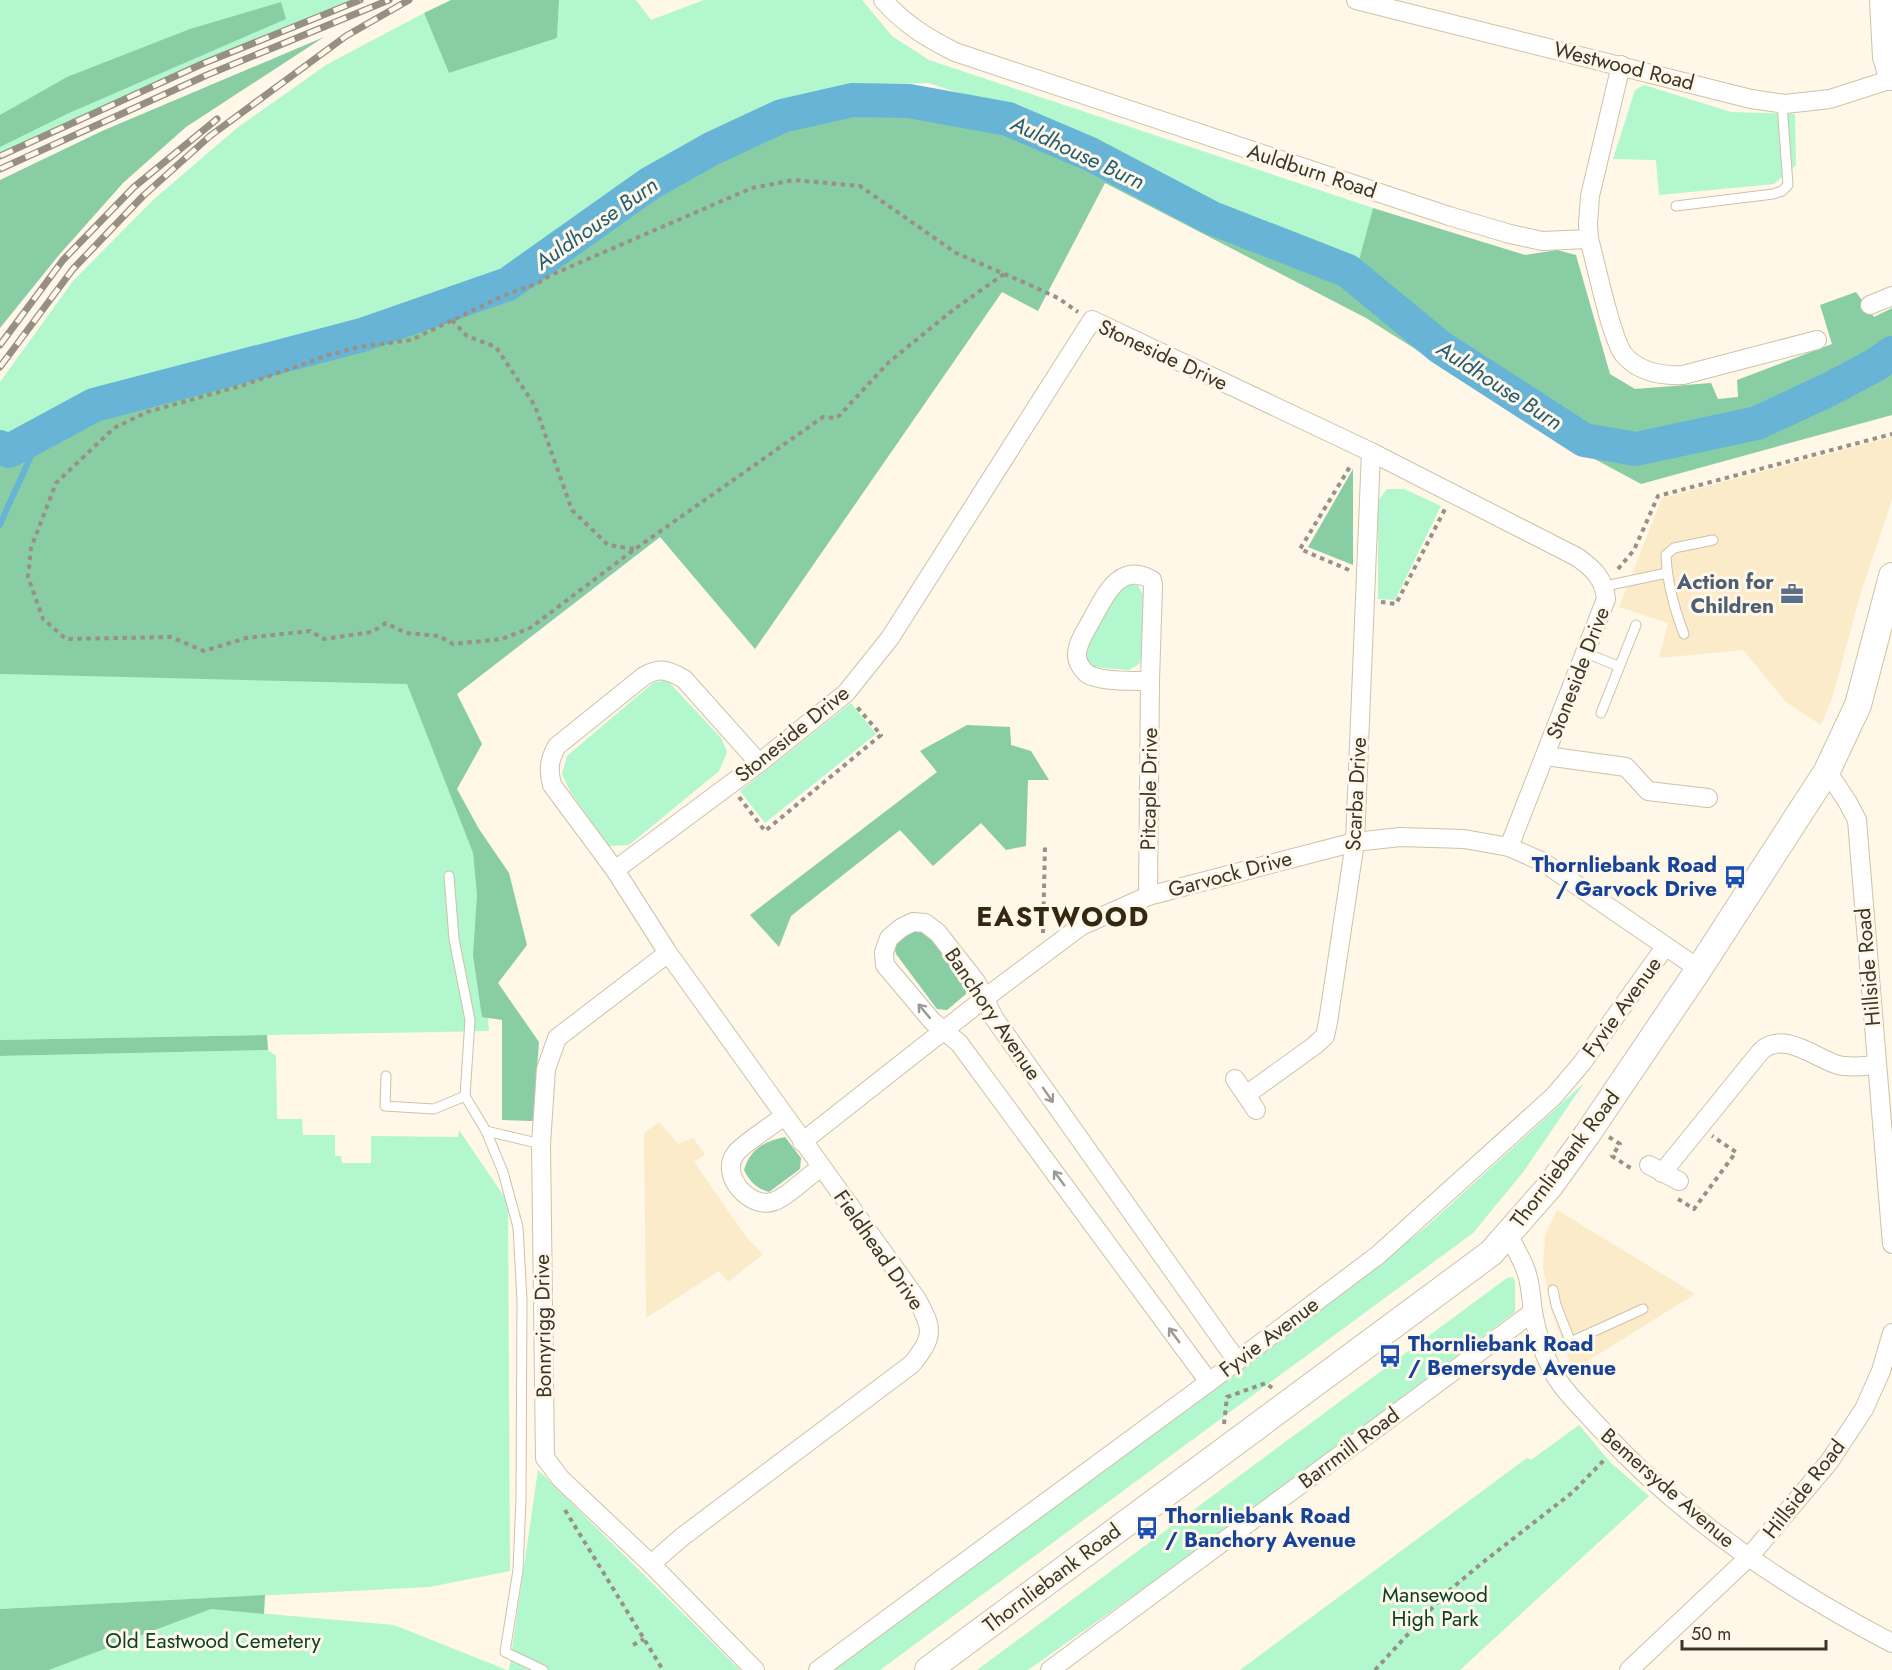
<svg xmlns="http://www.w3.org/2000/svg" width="1892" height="1670" font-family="Jost,sans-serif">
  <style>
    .built { fill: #fbebc9 }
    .green { fill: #b2f7cd }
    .forest { fill: #88cda4 }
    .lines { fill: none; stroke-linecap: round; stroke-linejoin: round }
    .stream { stroke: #67b4d7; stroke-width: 6 }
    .river { stroke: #67b4d7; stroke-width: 34 }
    .lane-casing { stroke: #cec2a8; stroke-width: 11 }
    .street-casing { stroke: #cec2a8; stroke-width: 20 }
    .secondary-casing { stroke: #cec2a8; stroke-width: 28 }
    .path { stroke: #989184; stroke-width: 4; stroke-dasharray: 4.5 4.5; stroke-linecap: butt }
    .lane { stroke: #fff; stroke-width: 9 }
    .street { stroke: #fff; stroke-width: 18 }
    .secondary { stroke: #fff; stroke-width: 26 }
    .rail-casing { stroke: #969082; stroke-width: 7 }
    .rail { stroke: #fff7e7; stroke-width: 4.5; stroke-dasharray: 14; stroke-linecap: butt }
    .oneway { stroke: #9d9a95 }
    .labels { text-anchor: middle; stroke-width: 6; stroke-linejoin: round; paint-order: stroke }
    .street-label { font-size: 21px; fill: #3b362b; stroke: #fff7e7 }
    .service-label { font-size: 21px; font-weight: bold; fill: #4e5e75; stroke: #fff7e7; text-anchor: end }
    .transit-label { font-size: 21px; font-weight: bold; fill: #164399; stroke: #fff7e7; text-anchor: start }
    .park-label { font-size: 21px; fill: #0a4227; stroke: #fff7e7 }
    .water-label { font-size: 22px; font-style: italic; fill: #225d76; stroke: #fff7e7 }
    .district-label { font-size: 27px; font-weight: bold; letter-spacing: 1.5px; fill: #332913; stroke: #fff7e7 }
  </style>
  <rect width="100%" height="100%" fill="#fff7e7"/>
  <!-- built -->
  <g class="built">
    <polygon points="1892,437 1892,500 1860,595 1833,696 1821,725 1786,702 1743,650 1659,658 1668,623 1619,607 1662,498"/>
    <polygon points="659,1122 678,1144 693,1138 705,1154 694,1162 747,1238 763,1254 728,1282 719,1271 646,1318 644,1133"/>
    <polygon points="1557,1210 1695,1294 1573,1370 1551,1310 1543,1267 1545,1235"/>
  </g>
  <!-- green -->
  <g class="green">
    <polygon points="0,0 360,0 202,64 0,156"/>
    <polygon points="559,0 636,0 651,20 704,0 862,0 892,36 929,60 1373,208 1356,271 1307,245 1263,228 1177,188 1040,120 929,83 856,85 646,178 504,273 361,327 91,396 10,445 0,441 0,382 73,281 153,200 237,128 326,65 424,13 449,73 557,38"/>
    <polygon points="1644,85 1731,112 1795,114 1796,165 1774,184 1659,195 1656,160 1613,159 1635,90"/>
    <polygon points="1387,489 1404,489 1441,506 1395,600 1378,599 1378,501"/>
    <polygon points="1128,583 1138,585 1143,595 1142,657 1139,664 1129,670 1093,667 1087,660 1085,650 1119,589"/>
    <polygon points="0,674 407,683 473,853 489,1031 0,1040"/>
    <polygon points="667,680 721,738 727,752 719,771 629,845 608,846 570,791 562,774 567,756 653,683"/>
    <polygon points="851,703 876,734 765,823 740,791"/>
    <polygon points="268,1050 276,1056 277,1119 302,1119 303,1135 335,1135 335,1156 341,1156 342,1163 371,1163 371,1136 458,1137 459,1130 508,1202 510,1571 429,1587 0,1609 0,1056"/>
    <polygon points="1584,1083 1524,1171 1473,1233 880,1670 831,1670 1230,1378 1426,1227"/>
    <polygon points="1513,1277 1515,1282 1515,1312 1194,1553 1028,1670 977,1670 1507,1278"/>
    <polygon points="1579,1425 1611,1463 1649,1496 1460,1670 1240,1670 1527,1458 1531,1460"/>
    <polygon points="538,1470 740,1670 509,1670"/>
    <polygon points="211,1609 394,1625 507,1670 49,1670"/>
  </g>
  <!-- forest -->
  <g class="forest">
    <polygon points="451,0 559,0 557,38 449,73 424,13"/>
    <polygon points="281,2 286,19 69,113 0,147 0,115 67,77 190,29"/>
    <polygon points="324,37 186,127 123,183 59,255 0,328 0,180 102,131"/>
    <path d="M 920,112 L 1019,130 L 1105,172 L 1359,291 L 1441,355 L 1562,434 L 1560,440 L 1366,318 L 1105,183 L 1038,311 L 1002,292 L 755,649 L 660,537 L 457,694 L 482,744 L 457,789 L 479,829 L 509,873 L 527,945 L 498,983 L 539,1042 L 533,1121 L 502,1120 L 502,1020 L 482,1017 L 473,955 L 477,896 L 473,853 L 407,684 L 0,674 L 0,459 C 37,456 69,432 96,409 L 384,334 L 513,287 L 638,202 L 751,141 L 840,115 Z"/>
    <path d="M 1373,208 L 1525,255 L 1557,250 L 1576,255 L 1610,374 L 1635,389 L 1711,383 L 1718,399 L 1738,397 L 1737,380 L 1832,344 L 1820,305 L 1856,292 L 1874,317 L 1892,308 L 1892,415 L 1641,484 L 1578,450 L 1585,429 C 1532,396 1480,363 1429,327 C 1404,309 1382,287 1356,271 Z"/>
    <polygon points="1353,469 1353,565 1308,547"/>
    <polygon points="967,725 1010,727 1011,745 1031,751 1049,780 1028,780 1026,846 1006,850 981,823 933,866 900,830 791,916 779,947 750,915 937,772 920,751"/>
    <polygon points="911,929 924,930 936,941 967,982 966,994 947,1010 937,1009 896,954 893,942"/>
    <polygon points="267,1035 268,1050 0,1056 0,1040"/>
    <path d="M 785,1137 L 801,1158 L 800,1169 L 769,1192 C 756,1188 750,1182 744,1170 C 750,1149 765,1141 785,1137 Z"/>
    <polygon points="265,1595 264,1614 211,1609 49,1670 0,1670 0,1609"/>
  </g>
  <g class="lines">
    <!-- stream -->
    <path class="stream" d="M 0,525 C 12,495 28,467 38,437"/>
    <!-- river -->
    <polyline class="river" points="0,447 9,451 94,405 362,335 508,284 649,184 711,149 782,116 852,100 909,101 1008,119 1090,154 1212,218 1348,271 1440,347 1584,440 1636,449 1757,423 1832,388 1877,364 1892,353"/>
    <!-- lane casing -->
    <g class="lane-casing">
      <g id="lane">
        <polyline points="1676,206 1773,194 1782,191 1788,185 1782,104"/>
        <polyline points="1605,586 1667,573"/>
        <path d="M 1684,634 C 1674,608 1667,583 1666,555 L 1674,548 L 1713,540"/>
        <polyline points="1586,653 1618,666"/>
        <polyline points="1601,713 1636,625"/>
        <polyline points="449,876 454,939 470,1020 465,1096 486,1131 541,1144"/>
        <polyline points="386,1076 385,1106 434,1109 465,1096"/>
        <polyline points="486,1131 503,1172 518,1227 522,1300 521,1498 518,1570 505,1652 543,1670"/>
        <polyline points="1553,1290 1556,1305 1571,1343"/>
        <polyline points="1546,1353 1643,1309"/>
      </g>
    </g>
    <!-- street casing -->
    <g class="street-casing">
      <g id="street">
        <path d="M 883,0 C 904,24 927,38 955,52 L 1449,216 L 1510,234 L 1542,241 L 1589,239 L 1588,224 L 1590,196 L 1621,65"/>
        <polyline points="1356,0 1751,99 1785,104 1830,99 1892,79"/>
        <path d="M 1589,239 C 1596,263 1611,339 1624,355 C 1639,372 1662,376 1683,375 L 1817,340"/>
        <polyline points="1870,305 1892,296"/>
        <polyline points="1546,756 1626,767 1648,791 1708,798"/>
        <polyline points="1827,771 1847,801 1857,820 1892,1244"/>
        <path d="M 615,870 L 759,763 L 846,693 L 890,638 L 1092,320 L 1371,452 L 1577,557 C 1594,569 1604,579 1606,599 L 1509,847"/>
        <path d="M 1148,896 L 1150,681 C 1135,681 1097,682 1086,673 C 1081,668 1076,660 1077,653 C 1078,641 1087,629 1092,619 C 1105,596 1119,561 1152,580 L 1153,585 L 1150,681"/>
        <polyline points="668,953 557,1038 546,1069 541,1144 545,1458 561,1479 651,1564 755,1670"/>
        <polyline points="1235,1079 1256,1110"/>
        <polyline points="1246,1095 1314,1046 1325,1036 1328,1022 1355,842 1371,452"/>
        <path d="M 784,1116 C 773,1125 744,1143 736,1153 C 718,1175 751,1211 775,1201 C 788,1196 808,1176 820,1168"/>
        <polyline points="802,1142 985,998 1081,926 1148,896 1355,842 1400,837 1464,839 1509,847 1543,862 1699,969"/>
        <polyline points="1649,1165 1679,1181"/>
        <path d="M 1662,1173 L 1761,1051 C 1783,1030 1815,1058 1838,1065 C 1850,1068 1864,1066 1876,1065"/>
        <path d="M 1508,1234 C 1514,1246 1522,1259 1526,1271 C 1531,1285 1531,1298 1533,1312 C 1536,1330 1543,1352 1551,1368 C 1561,1389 1581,1407 1597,1425 C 1679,1516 1784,1587 1892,1643"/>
        <polyline points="1209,1382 959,1043 932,1021 885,965 884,952 889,938 901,928 913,922 925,923 938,933 977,983 994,1018 1237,1361"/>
        <path d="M 651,1564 L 682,1537 L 912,1364 C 935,1336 933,1328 916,1298 L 668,953 L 615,870 L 552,785 C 548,769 549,760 557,746 L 644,676 C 660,667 668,670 684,679 L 759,763"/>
        <polyline points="818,1670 1209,1382 1378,1255 1554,1096 1582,1063 1665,947"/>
        <polyline points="1050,1670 1533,1312"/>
        <polyline points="1629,1670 1749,1557 1829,1462 1864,1409 1881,1371 1892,1333"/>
      </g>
    </g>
    <!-- secondary casing -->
    <g class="secondary-casing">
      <g id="secondary">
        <polyline points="1883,0 1886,57 1892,77"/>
        <polyline points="928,1670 1491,1253 1550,1186 1586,1136 1699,969 1827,771 1858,705 1892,576"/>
      </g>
    </g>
    <!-- path -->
    <g class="path">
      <polyline points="1004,274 953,310 889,362 837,418 823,417 635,549 530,628 502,639 453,644 439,636 406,633 386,623 372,632 324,639 310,631 246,638 204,651 171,637 66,639 43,619 28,577 31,548 56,483 114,428 147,412 244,385 329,355 359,347 411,340 505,295 538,283 551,275 752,188 794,180 860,186 956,253 1030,285 1058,298 1078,312"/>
      <polyline points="452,320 467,336 496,347 535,406 572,510 608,545 634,549"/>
      <polyline points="1618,569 1634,550 1658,496 1892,434"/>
      <polyline points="1349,570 1300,549 1351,465"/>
      <polyline points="1381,602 1396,604 1445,509"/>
      <polyline points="739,797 765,831 881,735 857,707"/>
      <polyline points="1043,933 1045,846"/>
      <polyline points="1609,1137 1620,1144 1612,1156 1632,1169"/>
      <polyline points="1678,1199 1694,1209 1736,1152 1712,1136"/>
      <polyline points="1224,1424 1227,1397 1266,1383 1272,1388"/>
      <polyline points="565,1510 663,1670"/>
      <polyline points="633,1645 644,1639"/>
      <polyline points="1375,1670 1445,1594 1482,1563 1573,1492 1606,1458"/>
    </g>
    <!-- lane -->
    <use href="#lane" class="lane"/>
    <!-- street -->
    <use href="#street" class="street"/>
    <!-- secondary -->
    <use href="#secondary" class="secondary"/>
    <!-- rail casing -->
    <g class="rail-casing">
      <g id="rail">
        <polyline points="0,156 202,64 360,0"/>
        <polyline points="0,169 207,75 389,0"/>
        <polyline points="0,345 63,260 134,187 217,119"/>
        <polyline points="0,367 73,269 143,196 210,136 346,36 409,0"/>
      </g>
    </g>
    <!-- rail -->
    <use href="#rail" class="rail"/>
  </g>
  <!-- one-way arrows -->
  <defs><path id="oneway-shaft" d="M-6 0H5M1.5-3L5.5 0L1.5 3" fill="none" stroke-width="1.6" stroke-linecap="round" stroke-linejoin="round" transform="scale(1.5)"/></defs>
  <g class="oneway">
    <use href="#oneway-shaft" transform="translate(924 1011) rotate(-130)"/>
    <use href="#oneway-shaft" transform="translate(1048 1095) rotate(55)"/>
    <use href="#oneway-shaft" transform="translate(1059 1178) rotate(-126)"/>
    <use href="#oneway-shaft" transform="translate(1174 1335) rotate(-126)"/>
  </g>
  <!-- icons -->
  <defs>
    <g id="office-bare" transform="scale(1.8)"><path d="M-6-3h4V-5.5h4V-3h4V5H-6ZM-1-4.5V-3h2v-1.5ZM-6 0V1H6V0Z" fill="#5c6f8a" stroke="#fff7e7" stroke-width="2.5" paint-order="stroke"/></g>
    <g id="bus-bare" transform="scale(1.8)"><path d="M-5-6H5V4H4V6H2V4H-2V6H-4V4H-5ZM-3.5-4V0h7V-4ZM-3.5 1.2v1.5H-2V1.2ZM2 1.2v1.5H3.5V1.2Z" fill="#1a4fb4" stroke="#fff7e7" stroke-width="2.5" paint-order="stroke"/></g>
  </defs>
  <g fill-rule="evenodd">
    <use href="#office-bare" x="1792" y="594"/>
    <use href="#bus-bare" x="1735" y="877"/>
    <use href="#bus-bare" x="1390" y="1356"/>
    <use href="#bus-bare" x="1147" y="1528"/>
  </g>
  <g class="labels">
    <!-- street labels -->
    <g class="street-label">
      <text transform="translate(1624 66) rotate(14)" y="7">Westwood Road</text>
      <text transform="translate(1312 171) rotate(18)" y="7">Auldburn Road</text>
      <text transform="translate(1163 355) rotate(25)" y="7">Stoneside Drive</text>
      <text transform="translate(1578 673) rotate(-69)" y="7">Stoneside Drive</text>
      <text transform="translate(792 734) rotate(-39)" y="7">Stoneside Drive</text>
      <text transform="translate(1149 789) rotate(-89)" y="7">Pitcaple Drive</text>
      <text transform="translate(1356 794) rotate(-87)" y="7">Scarba Drive</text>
      <text transform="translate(1230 874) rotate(-15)" y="7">Garvock Drive</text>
      <text transform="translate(1868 967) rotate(-95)" y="7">Hillside Road</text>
      <text transform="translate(1622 1007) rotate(-54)" y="7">Fyvie Avenue</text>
      <text transform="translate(993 1014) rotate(56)" y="7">Banchory Avenue</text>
      <text transform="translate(1565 1159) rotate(-53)" y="7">Thornliebank Road</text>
      <text transform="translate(879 1250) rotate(55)" y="7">Fieldhead Drive</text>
      <text transform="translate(543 1326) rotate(-91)" y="7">Bonnyrigg Drive</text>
      <text transform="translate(1269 1337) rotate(-37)" y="7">Fyvie Avenue</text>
      <text transform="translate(1349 1448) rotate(-37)" y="7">Barrmill Road</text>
      <text transform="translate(1668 1488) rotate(41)" y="7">Bemersyde Avenue</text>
      <text transform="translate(1804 1489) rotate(-52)" y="7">Hillside Road</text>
      <text transform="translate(1052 1578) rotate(-37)" y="7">Thornliebank Road</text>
    </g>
    <!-- service labels -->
    <g class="service-label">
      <text x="1774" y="589">Action for<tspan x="1774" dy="24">Children</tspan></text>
    </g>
    <!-- transit labels -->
    <g class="transit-label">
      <text x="1717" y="872" text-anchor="end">Thornliebank Road<tspan x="1717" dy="24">/ Garvock Drive</tspan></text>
      <text x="1408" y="1351">Thornliebank Road<tspan x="1408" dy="24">/ Bemersyde Avenue</tspan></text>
      <text x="1165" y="1523">Thornliebank Road<tspan x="1165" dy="24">/ Banchory Avenue</tspan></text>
    </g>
    <!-- park labels -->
    <g class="park-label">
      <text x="1435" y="1602">Mansewood<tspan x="1435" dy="24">High Park</tspan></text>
      <text x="213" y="1648">Old Eastwood Cemetery</text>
    </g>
    <!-- water labels -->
    <g class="water-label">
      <text transform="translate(1078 152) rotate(25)" y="8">Auldhouse Burn</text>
      <text transform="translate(596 223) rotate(-35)" y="8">Auldhouse Burn</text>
      <text transform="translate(1500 385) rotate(33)" y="8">Auldhouse Burn</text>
    </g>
    <!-- district labels -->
    <g class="district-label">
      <text x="1063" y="926">EASTWOOD</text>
    </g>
  </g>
  <!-- scale -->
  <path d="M1682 1640v9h144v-9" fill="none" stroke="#3b362b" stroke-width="3"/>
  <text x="1691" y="1640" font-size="18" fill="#3b362b" stroke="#fff7e7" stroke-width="4.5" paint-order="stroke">50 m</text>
</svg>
